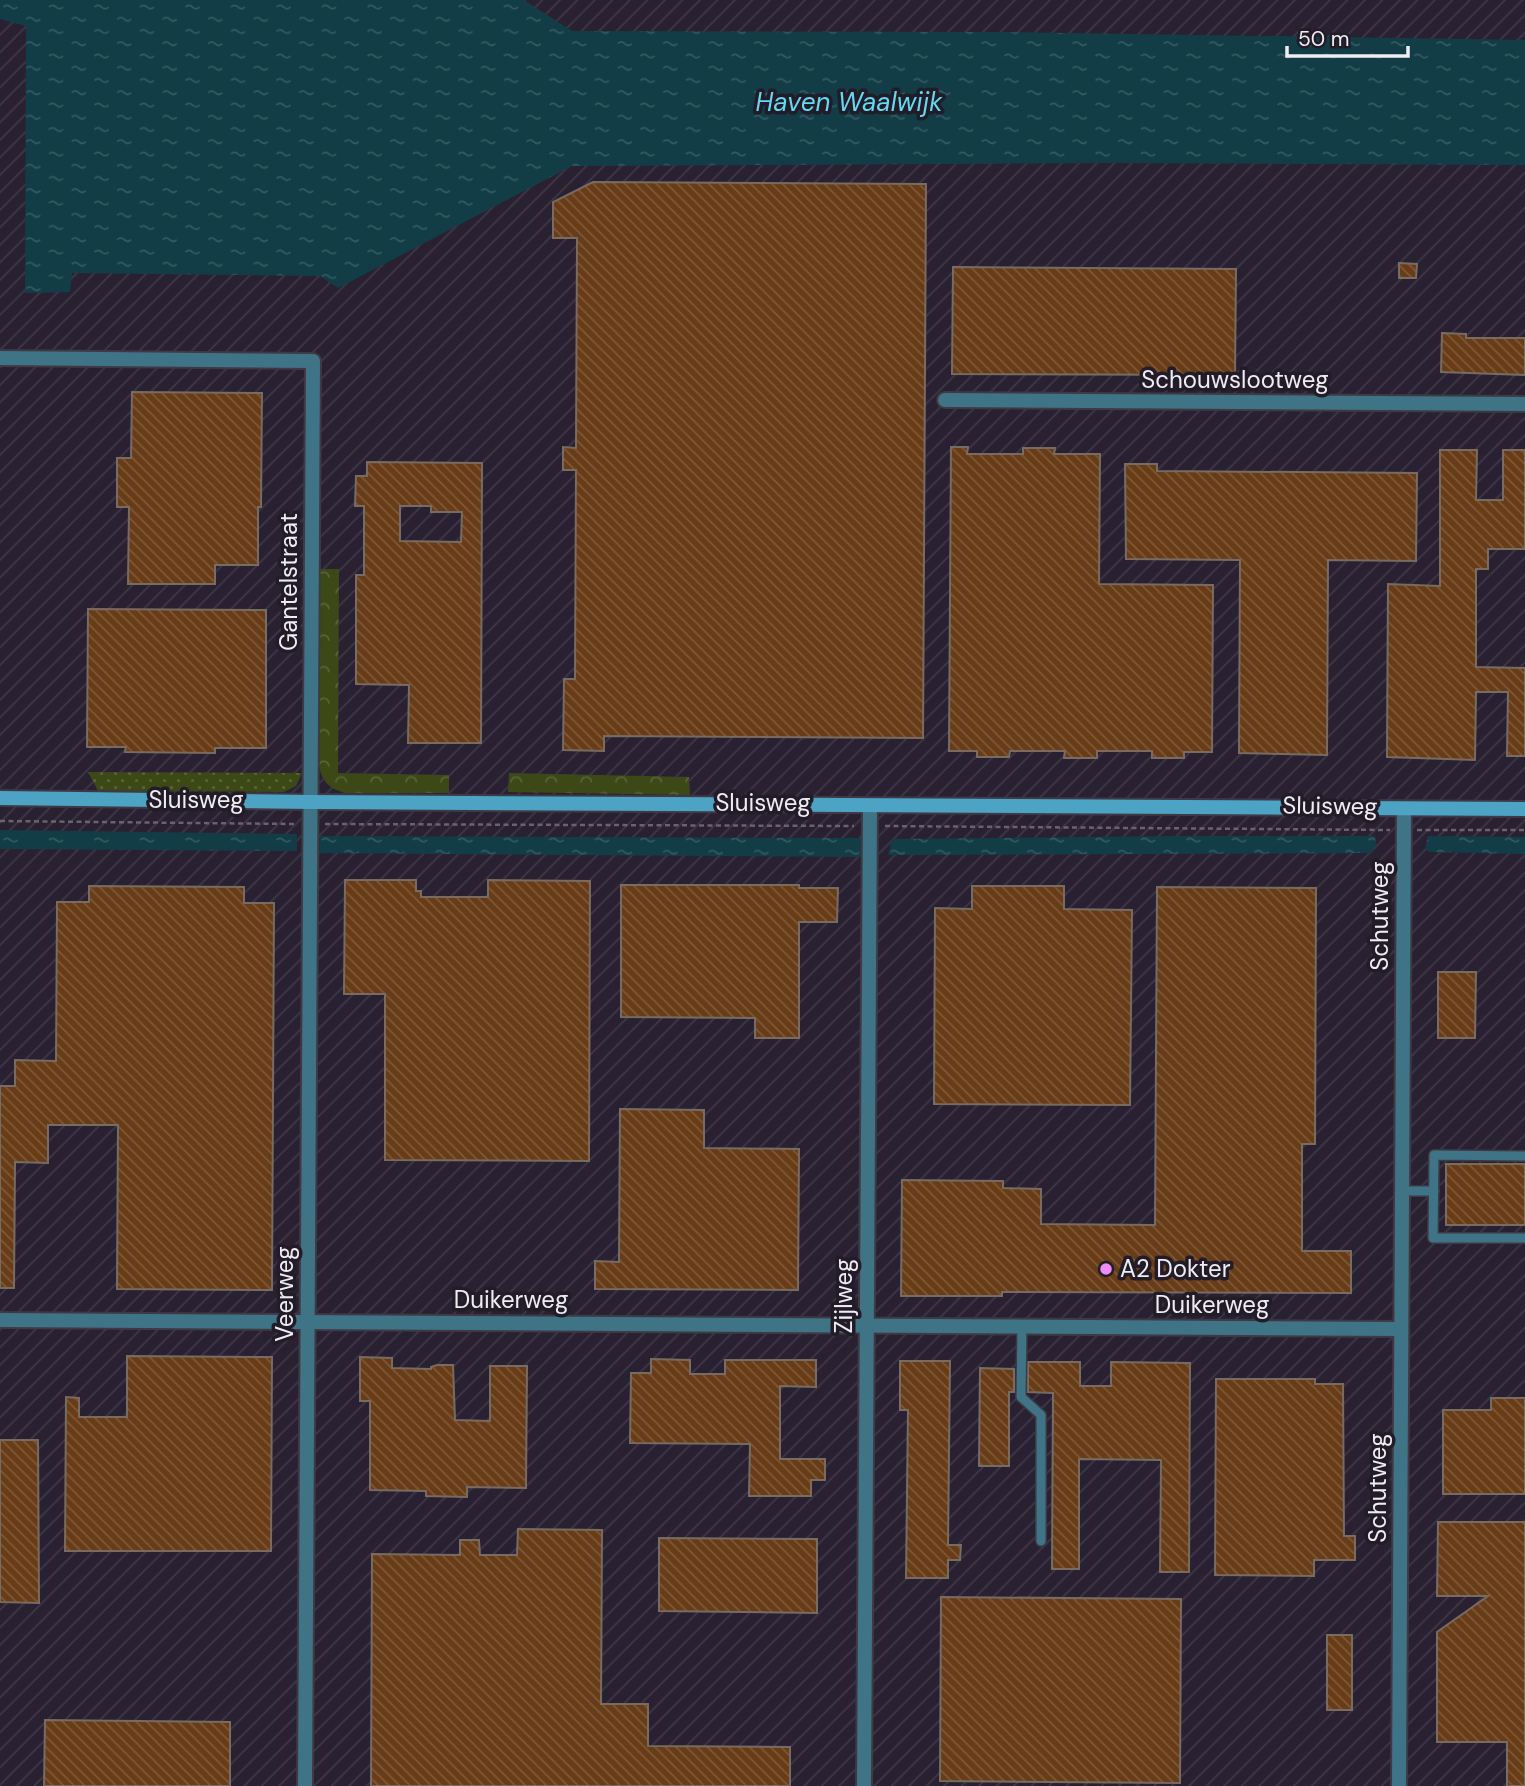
<svg xmlns="http://www.w3.org/2000/svg" width="1525" height="1786" font-family="'DM Sans',sans-serif">
  <style>
    .industrial { fill: url(#industrial-furrows) }
    .grass { fill: url(#grass-dots) }
    .forest { fill: url(#forest-crowns) }
    .water { fill: url(#water-ripples) }
    .building { fill: url(#building-back-hatch); stroke: #786b61; stroke-width: 2; fill-rule: evenodd }
    .lines { fill: none; stroke-linecap: round; stroke-linejoin: round }
    .lane-casing { stroke: #3e3944; stroke-width: 12 }
    .street-casing { stroke: #3e3944; stroke-width: 18 }
    .secondary-casing { stroke: #3e3944; stroke-width: 18 }
    .path { stroke: #68636d; stroke-width: 2.5; stroke-dasharray: 5 3.5; stroke-linecap: butt }
    .lane { stroke: #3f7386; stroke-width: 9 }
    .street { stroke: #3f7386; stroke-width: 14 }
    .secondary { stroke: #4ca3c3; stroke-width: 14 }
    .poi-dot { fill: #f08bf6; stroke: #211c27; stroke-width: 2.5 }
    .labels { text-anchor: middle; stroke-width: 7; stroke-linejoin: round; paint-order: stroke }
    .street-label { font-size: 24px; fill: #efecf4; stroke: #211c27 }
    .poi-label { font-size: 24px; fill: #efecf4; stroke: #211c27; text-anchor: start }
    .water-label { font-size: 26px; font-style: italic; fill: #64d9f2; stroke: #211c27 }
  </style>
  <defs>
    <pattern id="industrial-furrows" width="10" height="10" patternUnits="userSpaceOnUse" patternTransform="scale(1.75)"><rect width="10" height="10" fill="#292132"/><path d="M-1 1l2-2M0 10L10 0M9 11l2-2" fill="none" stroke="#3e3746"/></pattern>
    <pattern id="grass-dots" width="8" height="8" patternUnits="userSpaceOnUse" patternTransform="scale(1.75)"><rect width="8" height="8" fill="#3c4917"/><path d="M2 2h.1M6 6h.1" fill="none" stroke="#586339" stroke-width="1.8" stroke-linecap="round"/></pattern>
    <pattern id="forest-crowns" width="20" height="18" patternUnits="userSpaceOnUse" patternTransform="scale(1.75)"><rect width="20" height="18" fill="#3c4917"/><path d="M2 6a3 3 0 1 1 6 0M12 15a3 3 0 1 1 6 0" fill="none" stroke="#586339"/></pattern>
    <pattern id="water-ripples" width="26" height="14" patternUnits="userSpaceOnUse" patternTransform="scale(1.75)"><rect width="26" height="14" fill="#123d46"/><path d="M2 4q2-2 4 0t4 0M15 11q2-2 4 0t4 0" fill="none" stroke="#355961"/></pattern>
    <pattern id="building-back-hatch" width="6" height="6" patternUnits="userSpaceOnUse" patternTransform="scale(1.75)"><rect width="6" height="6" fill="#683c16"/><path d="M-1 5l2 2M0 0l6 6M5-1l2 2" fill="none" stroke="#7e5838"/></pattern>
  </defs>
  <rect width="100%" height="100%" fill="#211c27"/>
  <!-- industrial -->
  <rect class="industrial" x="0" y="0" width="1525" height="1786"/>
  <!-- grass -->
  <polygon class="grass" points="88,772 302,773 296,786 284,792 98,791"/>
  <!-- forest -->
  <g class="forest">
    <path d="M 320,569 L 339,569 L 338,773 L 449,775 L 449,793 L 346,793 C 329,789 321,781 319,764 Z"/>
    <polygon points="509,773 689,777 690,795 508,792"/>
  </g>
  <!-- water -->
  <g class="water">
    <polygon points="0,0 524,0 572,31 1000,32 1525,40 1525,165 1111,163 572,166 338,288 320,276 72,273 70,292 25,293 26,26 0,19"/>
    <polygon points="0,830 297,834 297,851 0,849"/>
    <polygon points="320,836 862,838 862,857 319,853"/>
    <polygon points="1176,836 1375,836 1376,845 1371,853 888,855 892,839"/>
    <polygon points="1428,836 1525,837 1525,854 1430,852 1425,849"/>
  </g>
  <!-- building -->
  <g class="building">
    <polygon points="593,182 926,184 923,738 604,736 604,751 563,750 564,679 575,679 576,470 563,470 563,447 576,448 577,238 553,238 553,202"/>
    <polygon points="1399,263 1417,264 1416,278 1399,278"/>
    <polygon points="953,267 1236,269 1235,375 952,374"/>
    <polygon points="1442,333 1466,334 1466,338 1525,338 1525,375 1441,372"/>
    <polygon points="132,392 262,393 261,507 258,507 258,565 215,565 215,584 128,584 129,507 117,507 117,458 131,458"/>
    <polygon points="951,447 968,447 967,454 1023,454 1023,448 1055,448 1054,454 1100,454 1099,584 1213,585 1212,752 1184,752 1184,758 1152,758 1152,751 1097,751 1097,758 1064,758 1065,751 1010,751 1009,757 977,757 977,751 949,751"/>
    <polygon points="1440,450 1477,450 1476,500 1503,500 1503,450 1525,450 1525,549 1488,549 1488,569 1476,569 1476,667 1525,668 1525,756 1507,756 1508,692 1476,692 1475,760 1387,757 1388,584 1440,586"/>
    <path d="M 367,462 L 482,463 L 481,743 L 408,743 L 409,685 L 356,684 L 356,575 L 364,575 L 364,506 L 355,506 L 356,476 L 367,476 ZM 400,506 L 431,506 L 431,512 L 462,512 L 461,542 L 400,541 Z"/>
    <polygon points="1125,464 1157,464 1157,471 1417,473 1416,561 1328,560 1327,755 1239,753 1240,560 1126,559"/>
    <polygon points="88,609 266,610 266,748 215,748 215,753 125,752 126,747 87,747"/>
    <polygon points="345,880 416,880 416,891 421,891 421,897 488,897 488,880 590,881 589,1161 385,1160 385,994 344,994"/>
    <polygon points="621,885 799,885 799,888 838,888 837,922 799,922 799,1038 755,1038 755,1018 621,1017"/>
    <polygon points="89,886 244,887 244,903 274,903 272,1290 117,1289 118,1125 48,1125 48,1163 15,1162 14,1288 0,1288 0,1086 15,1086 15,1060 56,1061 57,902 89,902"/>
    <polygon points="972,886 1064,886 1064,909 1132,910 1130,1105 934,1104 935,908 972,909"/>
    <polygon points="1157,887 1316,888 1315,1144 1302,1144 1302,1251 1351,1251 1351,1293 1002,1292 1002,1296 901,1296 902,1180 1003,1181 1003,1188 1041,1189 1041,1224 1155,1225"/>
    <polygon points="1438,972 1476,972 1475,1038 1438,1038"/>
    <polygon points="620,1109 704,1110 704,1148 799,1149 798,1290 595,1289 595,1261 619,1262"/>
    <rect x="1446" y="1164" width="79" height="61"/>
    <polygon points="127,1356 272,1357 271,1551 65,1551 66,1397 79,1398 79,1417 127,1417"/>
    <polygon points="360,1357 392,1358 392,1368 431,1369 431,1367 437,1365 453,1365 455,1420 490,1421 490,1366 527,1366 526,1488 467,1487 467,1497 426,1496 426,1491 370,1490 370,1401 360,1401"/>
    <polygon points="651,1359 690,1360 690,1374 725,1374 725,1360 816,1360 816,1387 780,1386 780,1459 825,1459 825,1480 811,1480 811,1496 749,1496 750,1444 630,1443 631,1373 651,1373"/>
    <polygon points="900,1361 950,1361 948,1545 961,1545 960,1560 948,1560 948,1578 906,1578 908,1410 900,1410"/>
    <polygon points="1028,1362 1080,1362 1080,1386 1111,1386 1111,1362 1190,1363 1189,1572 1160,1572 1161,1460 1079,1459 1079,1569 1052,1569 1053,1393 1028,1392"/>
    <polygon points="980,1368 1014,1369 1014,1392 1009,1392 1009,1466 979,1466"/>
    <polygon points="1216,1379 1315,1379 1315,1384 1343,1384 1344,1536 1355,1536 1355,1560 1314,1560 1314,1576 1215,1575"/>
    <polygon points="1491,1398 1525,1398 1525,1494 1443,1494 1443,1410 1491,1410"/>
    <polygon points="0,1440 38,1440 39,1603 0,1602"/>
    <polygon points="1438,1522 1525,1522 1525,1786 1507,1786 1507,1742 1437,1742 1437,1632 1488,1596 1437,1596"/>
    <polygon points="518,1529 602,1530 601,1704 648,1704 648,1746 790,1747 790,1786 371,1786 372,1554 460,1555 460,1540 479,1540 480,1555 517,1555"/>
    <polygon points="659,1538 817,1539 817,1613 659,1611"/>
    <polygon points="941,1597 1181,1599 1180,1783 940,1781"/>
    <rect x="1327" y="1635" width="25" height="75"/>
    <polygon points="45,1720 230,1722 230,1786 44,1786"/>
  </g>
  <g class="lines">
    <!-- lane casing -->
    <g class="lane-casing">
      <g id="lane">
        <polyline points="1525,1156 1434,1155 1433,1238 1525,1238"/>
        <polyline points="1401,1191 1434,1191"/>
        <polyline points="1022,1326 1021,1397 1041,1415 1041,1541"/>
      </g>
    </g>
    <!-- street casing -->
    <g class="street-casing">
      <g id="street">
        <polyline points="0,358 313,361 305,1786"/>
        <polyline points="945,400 1525,404"/>
        <polyline points="0,1320 1401,1329"/>
        <polyline points="864,1786 870,806"/>
        <polyline points="1399,1786 1404,809"/>
      </g>
    </g>
    <!-- secondary casing -->
    <g class="secondary-casing">
      <polyline id="secondary" points="0,798 311,802 1525,809"/>
    </g>
    <!-- path -->
    <g class="path">
      <polyline points="0,821 294,824"/>
      <polyline points="325,824 854,826"/>
      <polyline points="885,826 1390,830"/>
      <polyline points="1417,830 1525,830"/>
    </g>
    <!-- lane -->
    <use href="#lane" class="lane"/>
    <!-- street -->
    <use href="#street" class="street"/>
    <!-- secondary -->
    <use href="#secondary" class="secondary"/>
  </g>
  <!-- markers -->
  <circle class="poi-dot" cx="1106" cy="1269" r="7"/>
  <g class="labels">
    <!-- street labels -->
    <g class="street-label">
      <text x="1235" y="388">Schouwslootweg</text>
      <text transform="translate(289 582) rotate(-90)" y="8">Gantelstraat</text>
      <text x="196" y="808">Sluisweg</text>
      <text x="763" y="811">Sluisweg</text>
      <text transform="translate(1330 806) rotate(1)" y="8">Sluisweg</text>
      <text transform="translate(1380 916) rotate(-90)" y="8">Schutweg</text>
      <text transform="translate(285 1294) rotate(-90)" y="8">Veerweg</text>
      <text transform="translate(844 1296) rotate(-90)" y="8">Zijlweg</text>
      <text x="511" y="1308">Duikerweg</text>
      <text x="1212" y="1313">Duikerweg</text>
      <text transform="translate(1378 1488) rotate(-90)" y="8">Schutweg</text>
    </g>
    <!-- poi labels -->
    <g class="poi-label">
      <text x="1120" y="1277">A2 Dokter</text>
    </g>
    <!-- water labels -->
    <g class="water-label">
      <text x="849" y="111">Haven Waalwijk</text>
    </g>
  </g>
  <!-- scale -->
  <path d="M1287 46v10h121v-10" fill="none" stroke="#efecf4" stroke-width="3.5"/>
  <text x="1298" y="46" font-size="21" fill="#efecf4" stroke="#211c27" stroke-width="5" paint-order="stroke">50 m</text>
</svg>
